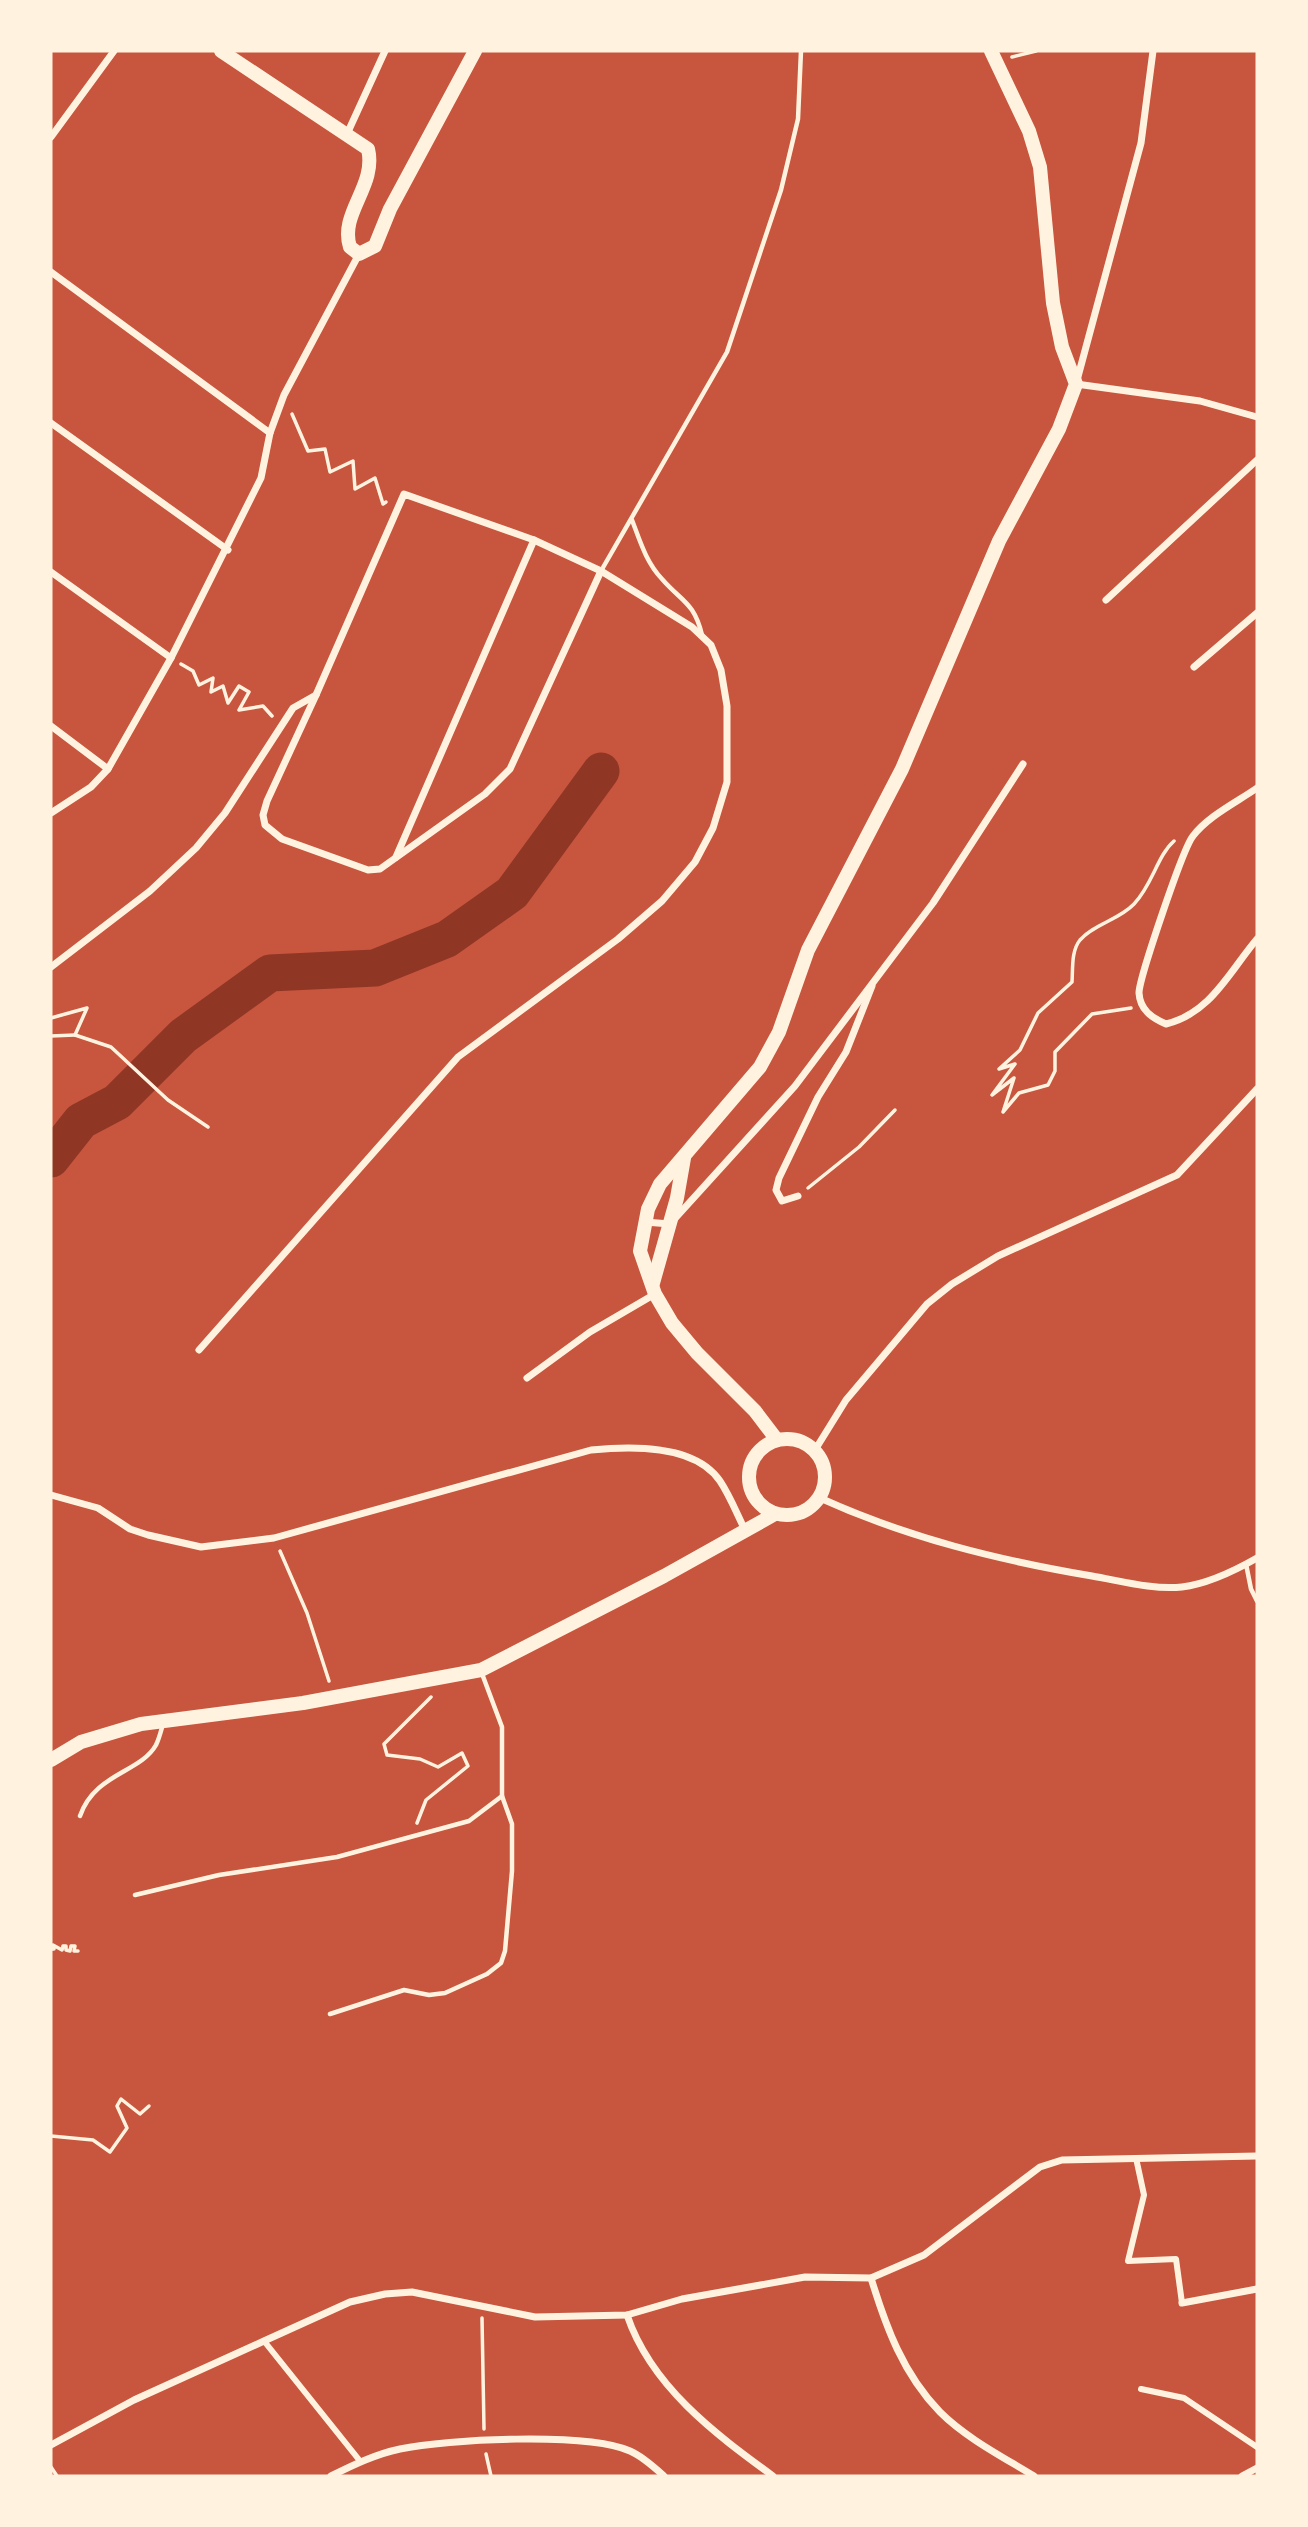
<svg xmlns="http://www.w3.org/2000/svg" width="1308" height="2527" font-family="Poppins,sans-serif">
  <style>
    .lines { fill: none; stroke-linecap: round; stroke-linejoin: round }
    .river { stroke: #8f3625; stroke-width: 37 }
    .path { stroke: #fff3e0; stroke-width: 3.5 }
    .service { stroke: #fff3e0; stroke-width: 4.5 }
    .pedestrian { stroke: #fff3e0; stroke-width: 6 }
    .minor { stroke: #fff3e0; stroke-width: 7 }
    .secondary { stroke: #fff3e0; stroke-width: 14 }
  </style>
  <rect width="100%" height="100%" fill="#c8553d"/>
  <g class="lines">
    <!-- river -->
    <polyline class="river" points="51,1159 81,1121 117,1102 183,1036 270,973 375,968 447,939 512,893 601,771"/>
    <!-- path -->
    <g class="path">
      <polyline points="1012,57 1036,51"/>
      <polyline points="292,414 308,451 325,449 330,472 353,461 355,489 375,478 383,504 386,502"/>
      <polyline points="181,664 193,671 199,685 213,678 211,692 223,686 228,703 239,686 249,692 239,710 263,706 272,716"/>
      <path d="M 1131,1008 L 1092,1014 L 1055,1052 L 1055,1071 L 1048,1085 L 1019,1093 L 1003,1112 L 1014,1078 L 992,1095 L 1015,1064 L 999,1069 L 1020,1050 L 1038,1013 L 1072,982 C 1073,969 1071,951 1080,940 C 1094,924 1119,920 1134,904 C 1153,884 1157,856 1174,841"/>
      <polyline points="51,1018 87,1008 75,1035 111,1047 168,1100 208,1127"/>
      <polyline points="51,1036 75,1035"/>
      <polyline points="808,1188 859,1147 895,1110"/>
      <polyline points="280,1551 307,1613 329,1681"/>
      <polyline points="417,1823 426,1800 468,1766 462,1753 438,1767 420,1759 387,1755 384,1744 431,1697"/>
      <polyline points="51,1949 54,1949 53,1945 62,1950 63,1946 66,1946 66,1950 70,1951 71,1946 75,1946 74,1951 78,1951"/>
      <polyline points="51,2136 93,2140 110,2152 127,2128 117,2106 121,2099 140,2114 149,2106"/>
      <polyline points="482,2318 484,2429"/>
      <polyline points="486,2454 491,2476"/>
      <polyline points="51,2467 57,2476"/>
    </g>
    <!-- service -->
    <g class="service">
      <path d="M 632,520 C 640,541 646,562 662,579 C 682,602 694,602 702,635"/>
      <polyline points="601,571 727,352 781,190 798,119 801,51"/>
      <polyline points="1246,1564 1251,1589 1257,1601"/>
      <path d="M 80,1816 C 95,1773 140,1773 156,1745 C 159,1739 161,1731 163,1724"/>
      <polyline points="135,1895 219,1875 337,1857 469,1821 502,1796"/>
      <polyline points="330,2014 404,1990 429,1995 445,1993 487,1974 501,1963 505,1951 512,1871 512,1824 502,1796 502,1727 481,1671"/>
    </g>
    <!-- pedestrian -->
    <g class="pedestrian">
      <polyline points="1136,2158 1144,2195 1128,2261 1176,2259 1182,2303"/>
      <polyline points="264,2341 360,2461"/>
      <polyline points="1141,2389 1184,2398 1257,2447"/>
    </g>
    <!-- minor -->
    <g class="minor">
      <polyline points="1153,51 1141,143 1076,384 1200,401 1257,417"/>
      <polyline points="347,134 385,51"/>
      <polyline points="51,137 114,51"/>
      <polyline points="51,272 270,433"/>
      <polyline points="51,423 228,550"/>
      <polyline points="51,572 171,658"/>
      <polyline points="1106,600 1257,460"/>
      <polyline points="1194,667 1257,613"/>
      <polyline points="316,695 267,801 263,815 265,825 282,839 368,870 380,869 485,794 510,769 601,571"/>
      <polyline points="51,726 108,769"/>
      <path d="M 1257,788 C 1237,802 1208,816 1193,836 C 1183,848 1139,979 1139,993 C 1140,1010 1152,1018 1166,1024 C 1211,1013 1229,972 1257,939"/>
      <polyline points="51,813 91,787 108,769 171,658 261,478 270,433 284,395 359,254"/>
      <polyline points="396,857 534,540"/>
      <polyline points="51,967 150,891 196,848 225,813 293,708 316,695 404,494 534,540 601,571 692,627 711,645 721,670 727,706 727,782 713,828 695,862 662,901 618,939 458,1057 199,1350"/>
      <polyline points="798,1196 782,1201 776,1190 779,1178 818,1097 846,1052 872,986"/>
      <polyline points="645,1222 670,1224 795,1086 933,903 1023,764"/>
      <polyline points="527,1378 590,1332 655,1294"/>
      <polyline points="815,1450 846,1400 927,1304 952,1284 998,1256 1177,1175 1257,1089"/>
      <path d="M 51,1495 L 98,1508 L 130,1529 L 148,1535 L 201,1547 L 274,1538 L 591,1450 C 630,1446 695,1444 720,1481 C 730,1496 737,1514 745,1530"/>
      <path d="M 820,1498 C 908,1538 998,1560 1092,1576 C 1121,1581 1153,1590 1182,1587 C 1207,1584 1236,1570 1257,1558"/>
      <path d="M 871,2278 C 886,2327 903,2374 940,2412 C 966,2438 1003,2457 1034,2476"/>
      <polyline points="1182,2303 1257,2289"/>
      <path d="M 627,2315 C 651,2386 714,2433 773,2476"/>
      <polyline points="51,2445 134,2400 264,2341 350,2302 385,2294 412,2292 535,2317 627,2315 682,2299 805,2277 871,2278 924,2255 1040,2167 1062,2160 1257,2156"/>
      <path d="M 331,2476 C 353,2465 376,2454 400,2449 C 447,2439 587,2432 630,2451 C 642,2456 654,2467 664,2476"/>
      <polyline points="1242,2476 1257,2468"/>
    </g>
    <!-- secondary -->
    <g class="secondary">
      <path d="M 221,51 L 368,149 C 377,186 339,213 350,247 L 359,254 L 375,246 L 390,209 L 475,51"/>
      <polyline points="653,1283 677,1198 684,1158"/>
      <circle cx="787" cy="1477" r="38"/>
      <polyline points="777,1440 755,1411 697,1353 672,1323 655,1294 640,1251 648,1209 660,1184 760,1067 779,1032 808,950 902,769 999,541 1059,429 1076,384 1062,347 1053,303 1040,167 1029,131 991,51"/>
      <polyline points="51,1760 81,1742 141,1724 303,1703 481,1670 664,1576 775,1514"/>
    </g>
  </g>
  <!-- border -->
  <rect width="1308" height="2527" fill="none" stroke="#fff3e0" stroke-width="105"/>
</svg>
